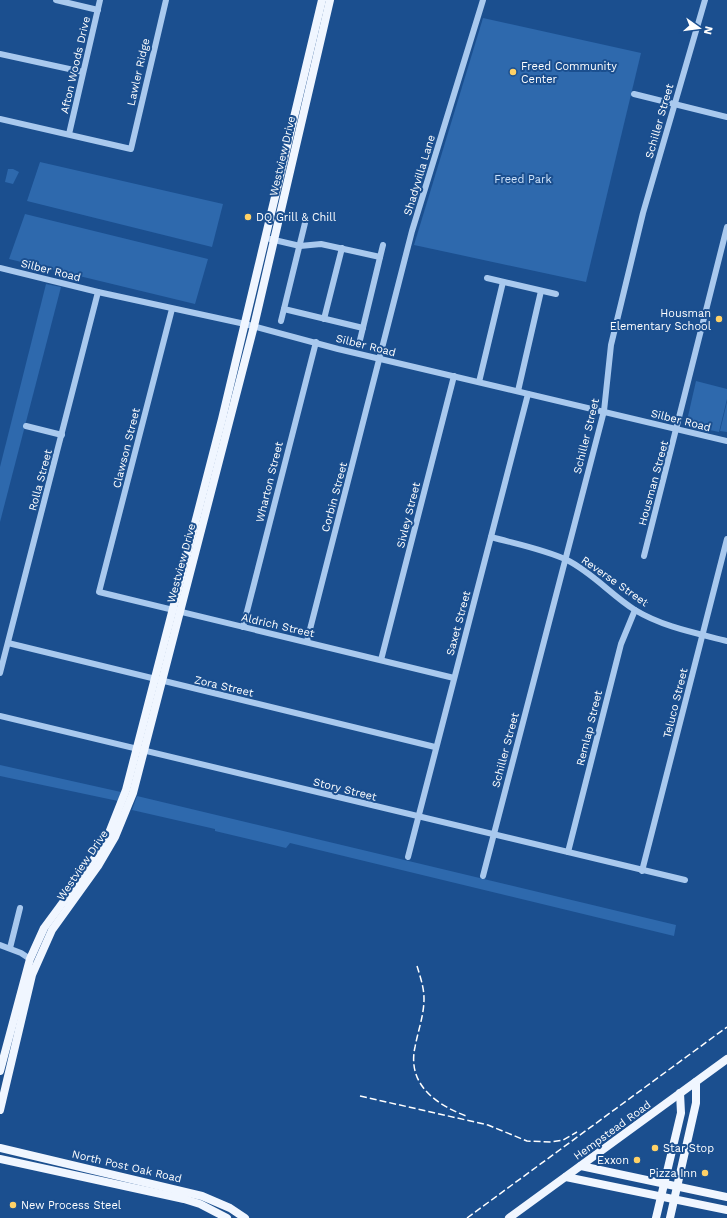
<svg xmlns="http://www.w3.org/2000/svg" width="727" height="1218" font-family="'Work Sans',sans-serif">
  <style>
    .green { fill: #2e69ad }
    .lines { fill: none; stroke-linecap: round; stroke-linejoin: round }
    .minor { stroke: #a9c9ee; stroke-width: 6 }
    .major { stroke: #f0f6ff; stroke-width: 8 }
    .rail { stroke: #fff; stroke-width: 1.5; stroke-dasharray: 7 3; stroke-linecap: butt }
    .poi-dot { fill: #ffd166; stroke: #1b4f8f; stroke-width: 1.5 }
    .labels { text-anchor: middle; stroke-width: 4; stroke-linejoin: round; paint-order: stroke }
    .street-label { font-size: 11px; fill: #fff; stroke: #1b4f8f }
    .poi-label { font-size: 11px; fill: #fff; stroke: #1b4f8f; text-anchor: start }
    .park-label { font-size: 11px; fill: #cfe3fa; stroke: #1b4f8f }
  </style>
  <rect width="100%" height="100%" fill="#1b4f8f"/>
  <!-- green -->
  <g class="green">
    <polygon points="483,18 641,53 586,282 414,245"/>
    <polygon points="40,162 223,204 212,247 27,201"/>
    <polygon points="8,169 13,169 19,172 13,184 5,182"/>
    <polygon points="25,214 208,259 195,304 9,259"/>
    <polygon points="46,284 61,287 0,522 0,467"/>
    <polygon points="696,381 727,389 727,399 719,432 686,425"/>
    <polygon points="727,402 727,432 720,431"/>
    <polygon points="0,765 121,792 118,801 0,776"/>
    <polygon points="137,796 676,925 674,936 290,843 286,848 215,831 215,829 132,810"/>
  </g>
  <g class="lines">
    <!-- minor -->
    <g class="minor">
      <polyline points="56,0 98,10"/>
      <polyline points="0,54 83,72"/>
      <polyline points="634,94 727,117"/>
      <polyline points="0,119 131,149 166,0"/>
      <polyline points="69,134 100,0"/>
      <polyline points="270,239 300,246 321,244 380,257"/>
      <polyline points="0,268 98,292 245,324 338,349 727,441"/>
      <polyline points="487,278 556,294"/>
      <polyline points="172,309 99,592 454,678"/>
      <polyline points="284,309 363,328"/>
      <polyline points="324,319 342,248"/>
      <polyline points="281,321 305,223"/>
      <polyline points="360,340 383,245"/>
      <polyline points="479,382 503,282"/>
      <polyline points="518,391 541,291"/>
      <polyline points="26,426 62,435"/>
      <path d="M 491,537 C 516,544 543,549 567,560 C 593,573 611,595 635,610 C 663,627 696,633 727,641"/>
      <polyline points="644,556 727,227"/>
      <polyline points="243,627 316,342"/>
      <polyline points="307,641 412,231 483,0"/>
      <polyline points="8,643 435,747"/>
      <polyline points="381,660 454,376"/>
      <polyline points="0,673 98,292"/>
      <polyline points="0,716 685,880"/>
      <polyline points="568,852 621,644 635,610"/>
      <polyline points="408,857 528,394"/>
      <polyline points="642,871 727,539"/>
      <polyline points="483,876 604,411 611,345 643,213 705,0"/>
      <polyline points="0,945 21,953 30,959"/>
      <polyline points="10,948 20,908"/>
    </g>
    <!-- major -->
    <g class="major">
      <polyline points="0,1071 30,959 44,928 89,867 109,833 126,790 222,419 322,0"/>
      <polyline points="0,1110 32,975 52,930 98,866 115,837 133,793 254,326 330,0"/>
      <polyline points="0,1148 202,1196 230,1208 245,1218"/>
      <polyline points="0,1159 184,1199 200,1204 227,1218"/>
      <polyline points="581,1166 727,1197"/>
      <polyline points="566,1177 727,1210"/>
      <polyline points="509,1218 727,1059"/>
      <polyline points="656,1218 681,1113 680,1093"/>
      <polyline points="670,1218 696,1103 696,1082"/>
    </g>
    <!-- rail -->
    <g class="rail">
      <path d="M 417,966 C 420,976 424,987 424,999 C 424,1015 418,1031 415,1047 C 407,1084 435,1104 466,1116"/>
      <polyline points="360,1096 488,1125 527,1141 551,1142 563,1140 577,1132"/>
      <polyline points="467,1218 727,1027"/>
    </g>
  </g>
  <!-- markers -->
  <g class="poi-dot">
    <circle cx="513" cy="72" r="4"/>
    <circle cx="248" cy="217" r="4"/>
    <circle cx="719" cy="319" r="4"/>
    <circle cx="655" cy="1148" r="4"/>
    <circle cx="637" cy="1160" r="4"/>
    <circle cx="705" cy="1173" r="4"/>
    <circle cx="13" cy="1205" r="4"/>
  </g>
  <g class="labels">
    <!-- street labels -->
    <g class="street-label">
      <text transform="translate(75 65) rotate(-77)" y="4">Afton Woods Drive</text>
      <text transform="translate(138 72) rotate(-77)" y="4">Lawler Ridge</text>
      <text transform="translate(659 121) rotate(-74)" y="4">Schiller Street</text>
      <text transform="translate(282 156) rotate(-77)" y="4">Westview Drive</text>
      <text transform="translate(419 175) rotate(-73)" y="4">Shadyvilla Lane</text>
      <text transform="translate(51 270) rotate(14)" y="4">Silber Road</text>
      <text transform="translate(366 345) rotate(14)" y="4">Silber Road</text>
      <text transform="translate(681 420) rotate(14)" y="4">Silber Road</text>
      <text transform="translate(586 436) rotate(-76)" y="4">Schiller Street</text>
      <text transform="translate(126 448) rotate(-76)" y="4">Clawson Street</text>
      <text transform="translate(40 480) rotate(-75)" y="4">Rolla Street</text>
      <text transform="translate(269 482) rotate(-76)" y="4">Wharton Street</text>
      <text transform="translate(653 483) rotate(-75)" y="4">Housman Street</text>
      <text transform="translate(334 497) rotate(-75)" y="4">Corbin Street</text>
      <text transform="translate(408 515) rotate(-76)" y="4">Sivley Street</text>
      <text transform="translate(181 563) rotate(-75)" y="4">Westview Drive</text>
      <text transform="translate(615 581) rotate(35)" y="4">Reverse Street</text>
      <text transform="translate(458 623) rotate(-75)" y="4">Saxet Street</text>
      <text transform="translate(278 625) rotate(13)" y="4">Aldrich Street</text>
      <text transform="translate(224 686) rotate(13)" y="4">Zora Street</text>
      <text transform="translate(675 703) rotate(-76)" y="4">Teluco Street</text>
      <text transform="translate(589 728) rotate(-76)" y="4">Remlap Street</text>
      <text transform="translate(505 750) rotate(-75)" y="4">Schiller Street</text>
      <text transform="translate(345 789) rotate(14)" y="4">Story Street</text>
      <text transform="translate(82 865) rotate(-56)" y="4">Westview Drive</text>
      <text transform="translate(612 1130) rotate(-36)" y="4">Hempstead Road</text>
      <text transform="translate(127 1166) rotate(13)" y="4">North Post Oak Road</text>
    </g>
    <!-- poi labels -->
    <g class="poi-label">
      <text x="521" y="70">Freed Community<tspan x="521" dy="13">Center</tspan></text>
      <text x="256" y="221">DQ Grill &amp; Chill</text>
      <text x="711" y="317" text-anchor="end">Housman<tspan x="711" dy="13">Elementary School</tspan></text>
      <text x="663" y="1152">Star Stop</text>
      <text x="629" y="1164" text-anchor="end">Exxon</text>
      <text x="697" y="1177" text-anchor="end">Pizza Inn</text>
      <text x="21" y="1209">New Process Steel</text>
    </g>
    <!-- park labels -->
    <g class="park-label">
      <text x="523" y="183">Freed Park</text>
    </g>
  </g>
  <!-- north arrow -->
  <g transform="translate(699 28) rotate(104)" stroke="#1b4f8f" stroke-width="3" paint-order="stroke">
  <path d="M0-3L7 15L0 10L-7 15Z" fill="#ffffff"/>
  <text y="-6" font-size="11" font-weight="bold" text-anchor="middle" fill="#ffffff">N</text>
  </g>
</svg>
